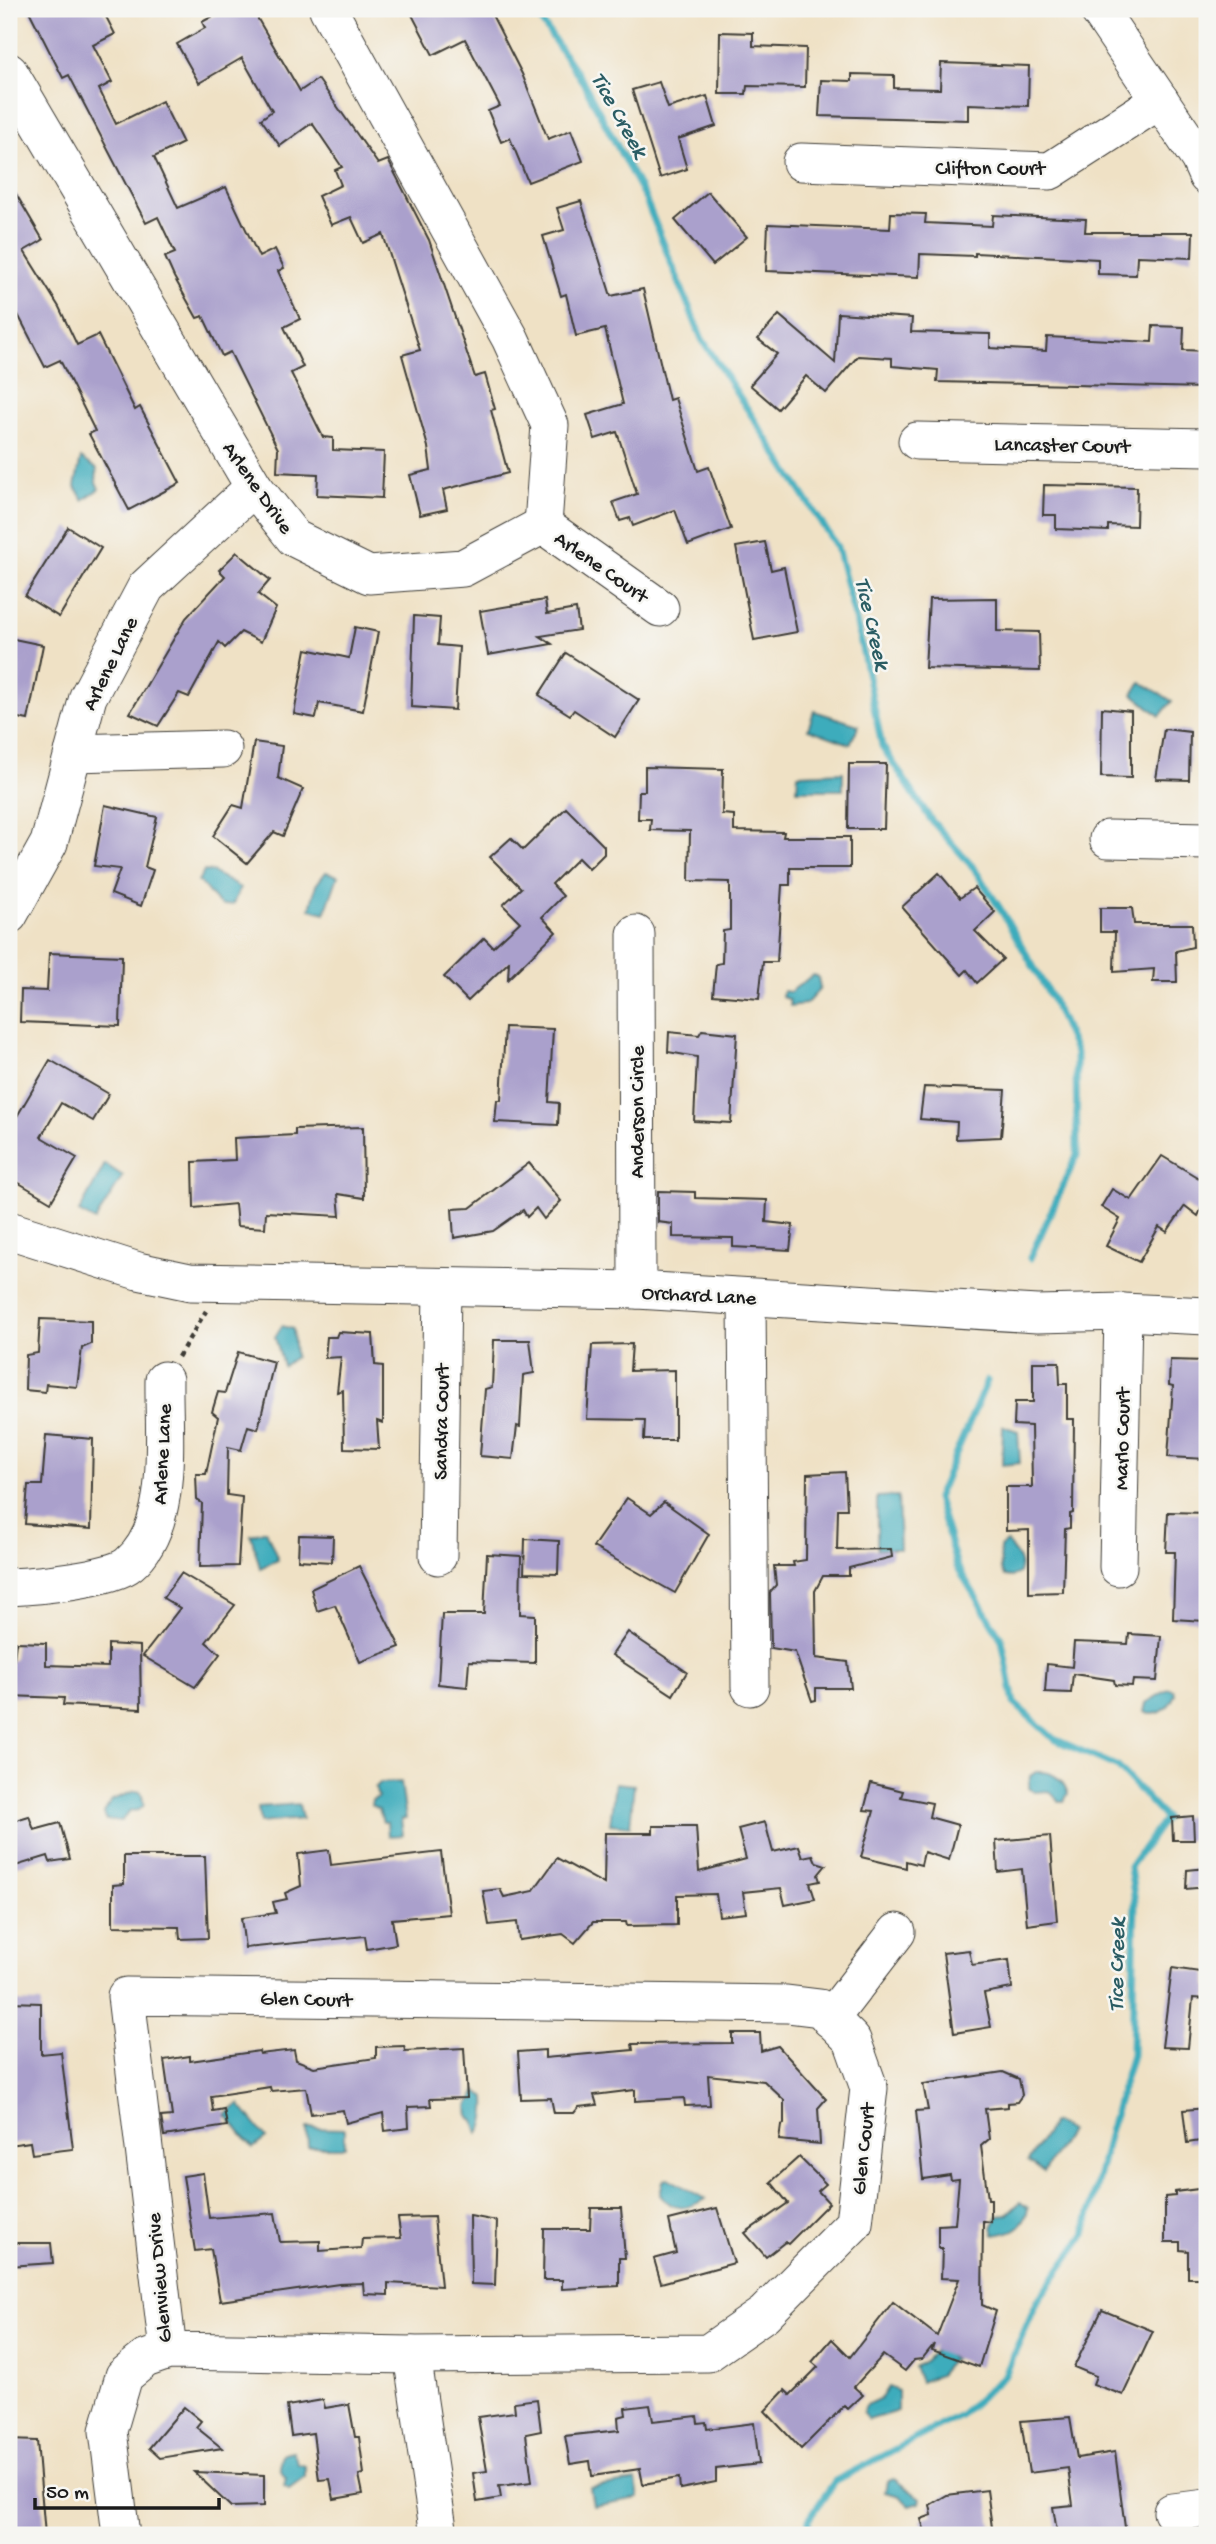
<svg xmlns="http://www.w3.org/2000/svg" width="1216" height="2544" font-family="'Gochi Hand',sans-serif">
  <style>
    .water { fill: #3eacbc; stroke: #2d646c; stroke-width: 2 }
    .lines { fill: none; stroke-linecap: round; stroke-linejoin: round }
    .stream { stroke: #3eacbc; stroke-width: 7 }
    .building { fill: #aaa0cc }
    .minor-casing { stroke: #3c3a35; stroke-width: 39 }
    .path { stroke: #3c3a35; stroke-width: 4.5; stroke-dasharray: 5 5; stroke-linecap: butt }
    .minor { stroke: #fff; stroke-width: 37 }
    .labels { text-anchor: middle; stroke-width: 5; stroke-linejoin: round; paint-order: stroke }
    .street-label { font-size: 21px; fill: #1c1c1c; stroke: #f6f6f2 }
    .water-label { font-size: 23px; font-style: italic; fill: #2b5d64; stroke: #f6f6f2 }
  </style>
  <rect width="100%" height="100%" fill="#f6f6f2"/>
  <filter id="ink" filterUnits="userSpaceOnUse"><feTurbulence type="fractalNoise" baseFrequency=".0143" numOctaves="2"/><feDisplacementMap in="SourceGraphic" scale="14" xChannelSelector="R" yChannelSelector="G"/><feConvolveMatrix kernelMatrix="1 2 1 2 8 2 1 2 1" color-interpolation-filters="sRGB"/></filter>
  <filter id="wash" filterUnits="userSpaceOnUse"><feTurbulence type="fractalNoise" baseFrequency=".00686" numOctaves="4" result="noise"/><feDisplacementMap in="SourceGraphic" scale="28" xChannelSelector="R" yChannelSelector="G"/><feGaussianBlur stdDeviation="1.57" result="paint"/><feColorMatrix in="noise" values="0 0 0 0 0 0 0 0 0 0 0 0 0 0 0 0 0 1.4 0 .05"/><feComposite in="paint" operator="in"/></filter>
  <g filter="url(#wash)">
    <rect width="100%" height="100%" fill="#efe1c5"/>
    <!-- water -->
    <g class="water">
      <polygon points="81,458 97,469 96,482 99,489 83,500 75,486"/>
      <polygon points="1141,682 1172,701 1160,716 1133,694"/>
      <polygon points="814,711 859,725 850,744 808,729"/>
      <polygon points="843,772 843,790 797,790 798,774"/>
      <path d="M 204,871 L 212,872 L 240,888 L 233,904 L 222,906 C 213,901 208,889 198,881 Z"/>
      <polygon points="326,872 338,876 325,913 310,909 316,885"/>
      <polygon points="813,975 818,977 820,989 806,1004 790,1006 789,999 782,997 783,991 790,992"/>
      <polygon points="105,1164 123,1176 95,1221 79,1212"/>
      <polygon points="282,1326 293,1329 295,1357 283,1366 275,1337"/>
      <polygon points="1003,1426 1018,1431 1020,1463 1002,1465"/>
      <polygon points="898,1496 900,1549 877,1549 877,1497"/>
      <polygon points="266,1530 278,1560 260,1568 251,1535"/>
      <polygon points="1007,1542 1020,1561 1019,1573 1012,1577 1005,1576 1001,1570 1000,1547"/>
      <path d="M 1169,1689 L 1174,1690 L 1175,1694 C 1170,1707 1159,1719 1144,1712 L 1146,1703 Z"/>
      <path d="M 1036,1772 C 1053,1771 1063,1778 1068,1794 L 1064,1801 L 1059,1801 L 1049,1791 L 1034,1792 L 1029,1788 L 1030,1776 Z"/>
      <polygon points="401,1782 406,1819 401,1819 403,1835 388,1836 387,1822 383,1822 379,1810 371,1805 372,1800 378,1797 375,1788 380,1783"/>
      <polygon points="615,1783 634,1785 630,1826 610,1824"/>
      <polygon points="135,1791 141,1792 144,1805 139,1810 130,1811 121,1821 106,1820 104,1813 112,1800"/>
      <polygon points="299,1804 302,1819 260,1823 258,1807"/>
      <path d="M 477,2090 L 486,2098 C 487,2107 486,2126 478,2133 L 474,2121 L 469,2117 L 468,2106 Z"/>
      <polygon points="239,2104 266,2138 253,2148 226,2115"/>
      <polygon points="1053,2122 1069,2131 1044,2172 1028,2161"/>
      <polygon points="307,2128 345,2129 345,2147 308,2147"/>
      <path d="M 668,2178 L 705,2199 C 687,2210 673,2212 660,2194 L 663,2181 Z"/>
      <path d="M 1020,2202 L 1028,2208 C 1025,2228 1013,2233 994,2235 L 992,2227 L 998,2216 L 1007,2215 Z"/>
      <polygon points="938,2347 953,2359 939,2375 920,2382 914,2367 925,2361"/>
      <polygon points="888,2387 898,2391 898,2411 868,2420 863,2413 866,2405 881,2398"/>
      <path d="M 293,2451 L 298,2464 L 305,2466 L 305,2477 L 289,2489 L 284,2486 L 286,2478 C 279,2471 278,2460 284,2453 Z"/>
      <polygon points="894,2479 920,2498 919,2503 909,2506 900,2496 885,2492 887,2481"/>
      <polygon points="636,2481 639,2498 593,2506 590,2488"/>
    </g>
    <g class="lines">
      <!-- stream -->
      <g class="stream">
        <polyline points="533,9 583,82 645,198 702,339 837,547 859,633 882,746 931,820 973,867 1001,910 1052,999 1076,1053 1077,1155 1030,1258"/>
        <polyline points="807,2535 809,2519 835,2481 960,2415 1005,2375 1038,2300 1085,2234 1109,2132 1132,2055 1135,1902 1130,1867 1165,1818 1118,1767 1054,1739 1014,1703 1002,1640 957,1566 937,1498 987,1381"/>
      </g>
    </g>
    <g id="blocks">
      <!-- building -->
      <g class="building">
        <polygon points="28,9 102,9 115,34 93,45 112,82 99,89 116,124 162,101 183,143 154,157 178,208 226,187 259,257 275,249 284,268 278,271 300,319 284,327 303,367 291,373 323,437 333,438 333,450 384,452 382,498 317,495 318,474 277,472 278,449 230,352 222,356 203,316 197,318 174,277 165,257 175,253 158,217 146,223 69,75 63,78"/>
        <polygon points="226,9 252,9 300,91 318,79 378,164 388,160 429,240 475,377 485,374 495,409 491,410 508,473 443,490 447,509 420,515 410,475 431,470 428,447 402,355 420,350 383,234 363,243 351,217 331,225 318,196 341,185 335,170 342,167 312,123 280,146 261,119 272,111 242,58 199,83 177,44 205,28 202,22"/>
        <polygon points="409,9 489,9 522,74 548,139 571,130 583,161 528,182 510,138 501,142 488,111 500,106 465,39 433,55"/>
        <polygon points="720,32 753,33 753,46 806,48 805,87 747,86 746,94 719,94"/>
        <polygon points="941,63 1029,66 1028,106 968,104 968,120 819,116 821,80 852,81 852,74 894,75 894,88 940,89"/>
        <polygon points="659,82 668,108 707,96 716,126 678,139 687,169 660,178 632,90"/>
        <polygon points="9,182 43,240 24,251 59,307 77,345 98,335 135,410 140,407 180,483 129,510 89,434 95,431 60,360 45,367 9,297"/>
        <polygon points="708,192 747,237 713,265 675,220"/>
        <polygon points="581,201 611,296 643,289 669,400 675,398 698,471 709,467 731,529 688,545 675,510 633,526 630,518 620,521 613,502 637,494 617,432 595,439 587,415 623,404 605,329 576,336 566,294 561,296 543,236 564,230 557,208"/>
        <polygon points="891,213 926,214 925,223 992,226 993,215 1086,219 1085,232 1193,232 1192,258 1137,256 1136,275 1098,274 1098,259 975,253 975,256 920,254 919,277 766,271 768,224 890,229"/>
        <polygon points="838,313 912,318 911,332 990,334 990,348 1046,351 1047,337 1152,342 1153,326 1184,327 1183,350 1207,351 1207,388 937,382 938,370 892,366 892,358 858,356 826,393 806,376 778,409 750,385 777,354 758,339 779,315 835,363"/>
        <polygon points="1044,485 1137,487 1136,526 1108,525 1108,531 1056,529 1056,515 1043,515"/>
        <polygon points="68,527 101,548 59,617 25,596"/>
        <polygon points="765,542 771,570 784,567 797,632 754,640 736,547"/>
        <polygon points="237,552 270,580 258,594 276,608 261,642 241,632 225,648 219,642 189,697 179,693 158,726 130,713 186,618 225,576 219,570"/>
        <polygon points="997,598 997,631 1039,632 1040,671 925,668 929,599"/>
        <polygon points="545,600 547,614 576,609 579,630 540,636 552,644 488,655 480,611"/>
        <polygon points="414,616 440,618 438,645 459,647 455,710 411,707"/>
        <polygon points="355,627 378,632 363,711 319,703 316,718 294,714 306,649 349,658"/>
        <polygon points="9,638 43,645 28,720 9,716"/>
        <polygon points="566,653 639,700 615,737 574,710 570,715 539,695"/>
        <polygon points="1102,708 1131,711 1131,778 1101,777"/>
        <polygon points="1164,729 1190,732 1189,780 1156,779"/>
        <polygon points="254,742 282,746 278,778 303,789 283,836 274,832 247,863 213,836 233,805 243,808"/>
        <polygon points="849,764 886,764 884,829 848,829"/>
        <polygon points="645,767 723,769 722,814 734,815 734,831 784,832 783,837 850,837 850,868 790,868 790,885 782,885 777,962 763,962 759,999 713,995 716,964 722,963 723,931 730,930 730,882 689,881 690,831 650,830 651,819 638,819 639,791 645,791"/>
        <polygon points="105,805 157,817 145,867 153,870 141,906 111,894 120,869 94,866"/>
        <polygon points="566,808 604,846 604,854 589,869 578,858 552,884 563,896 542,917 556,932 508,979 509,962 468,1001 444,977 484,938 493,947 520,922 503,905 521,888 490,857 511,838 523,850"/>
        <polygon points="939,873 960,898 974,888 995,912 975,931 1003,959 977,983 967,970 962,975 902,907"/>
        <polygon points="1100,908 1132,908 1134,924 1192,924 1193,947 1176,951 1177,982 1153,982 1154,969 1114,972 1115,932 1100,932"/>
        <polygon points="49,953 122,956 120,1026 20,1022 21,990 47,991"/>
        <polygon points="505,1027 553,1029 549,1102 559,1103 558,1125 495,1122 497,1100 501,1100"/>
        <polygon points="702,1030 737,1034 731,1123 694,1121 697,1057 668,1052 669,1032 699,1035"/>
        <polygon points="50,1060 109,1094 93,1121 61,1103 41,1137 77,1158 51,1202 9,1177 9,1130"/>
        <polygon points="924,1087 1005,1090 1001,1137 956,1139 957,1122 920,1119"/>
        <polygon points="363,1127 364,1198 338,1194 340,1216 266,1212 265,1228 237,1226 235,1204 194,1208 193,1162 235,1160 234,1138 295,1135 295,1129"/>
        <polygon points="1162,1156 1207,1183 1207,1197 1198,1216 1185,1206 1167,1232 1159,1227 1139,1262 1106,1246 1120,1219 1101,1207 1112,1189 1131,1200"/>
        <polygon points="529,1163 561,1201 544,1219 536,1208 527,1217 523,1210 493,1231 454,1238 452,1209 470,1208"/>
        <polygon points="658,1191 695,1192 695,1198 767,1200 766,1222 793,1225 790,1250 733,1247 733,1238 673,1237 673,1224 658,1222"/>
        <polygon points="40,1319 91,1321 91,1344 82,1348 77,1387 46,1384 45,1392 25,1390 26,1355 38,1353"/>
        <polygon points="338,1332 373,1334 375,1365 383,1366 383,1423 377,1421 379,1449 344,1448 343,1390 337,1392 341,1357 325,1358 327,1337 336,1337"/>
        <polygon points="494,1340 530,1340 534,1373 523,1375 520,1427 517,1426 513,1459 480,1456 485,1389 492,1387"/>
        <polygon points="632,1344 630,1371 675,1370 675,1440 644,1440 645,1420 587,1419 592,1345"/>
        <polygon points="238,1352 274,1362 258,1429 248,1426 241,1450 228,1447 227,1495 242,1497 238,1566 200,1567 202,1503 197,1500 196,1474 206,1474 218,1417 212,1412 218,1392 225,1393"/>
        <polygon points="1170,1360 1207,1361 1207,1459 1168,1457 1173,1386 1169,1385"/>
        <polygon points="1033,1362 1059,1362 1060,1384 1067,1384 1067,1419 1074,1419 1073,1513 1070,1514 1070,1528 1065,1529 1063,1592 1029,1593 1029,1530 1006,1531 1006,1487 1032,1487 1031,1426 1014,1425 1015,1402 1033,1402"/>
        <polygon points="46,1435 93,1439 91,1529 25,1524 28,1485 42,1485"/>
        <polygon points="845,1472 847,1509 838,1509 837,1550 891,1549 892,1557 849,1568 849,1576 823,1576 815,1591 816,1658 848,1662 851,1688 816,1688 816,1700 812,1701 795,1652 771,1648 770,1592 776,1585 774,1566 794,1566 793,1562 806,1560 807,1474"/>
        <polygon points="627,1498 651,1514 664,1502 709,1534 675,1593 593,1547"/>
        <polygon points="1168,1512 1207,1513 1205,1621 1173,1619 1175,1552 1166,1552"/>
        <polygon points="299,1535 333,1536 332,1562 298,1560"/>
        <polygon points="525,1539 559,1541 558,1574 524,1573"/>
        <polygon points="487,1554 521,1556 520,1614 535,1615 535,1663 469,1661 467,1687 438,1684 442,1614 484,1614"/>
        <polygon points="359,1566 400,1647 360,1662 335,1605 317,1611 311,1589"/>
        <polygon points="181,1573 235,1605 206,1642 220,1654 195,1687 143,1656 180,1608 163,1598"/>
        <polygon points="628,1632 687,1672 673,1695 612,1655"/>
        <polygon points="1129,1634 1161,1636 1157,1681 1133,1680 1132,1686 1115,1685 1114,1680 1073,1674 1071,1693 1045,1692 1047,1664 1072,1667 1074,1642 1128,1644"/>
        <polygon points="16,1642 46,1643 46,1665 108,1667 108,1644 140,1646 141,1709 63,1705 64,1698 9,1696 9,1661 14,1660"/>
        <polygon points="871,1783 903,1791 901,1797 932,1803 929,1817 958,1825 949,1860 924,1852 921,1865 906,1861 906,1868 861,1857 874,1811 864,1810"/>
        <polygon points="29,1816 34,1830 60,1823 70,1859 50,1862 48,1856 9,1868 9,1822"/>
        <polygon points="1193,1816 1194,1840 1173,1840 1172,1818"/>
        <polygon points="765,1822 773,1852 799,1846 803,1857 813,1855 816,1862 826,1865 818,1875 820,1881 810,1883 815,1899 785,1905 781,1888 743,1892 746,1913 719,1916 716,1894 677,1895 677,1925 627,1926 626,1922 593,1922 575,1943 563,1934 519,1940 517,1922 489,1925 483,1891 500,1889 504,1897 533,1891 557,1858 604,1884 605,1833 653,1833 653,1826 696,1826 699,1872 746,1859 738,1829"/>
        <polygon points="1050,1836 1057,1921 1027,1925 1022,1869 998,1872 996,1841"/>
        <polygon points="329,1850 331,1865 441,1852 449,1914 392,1919 396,1944 367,1949 365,1936 245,1948 241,1918 276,1913 273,1902 287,1899 285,1893 301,1886 298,1854"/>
        <polygon points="124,1856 205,1856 208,1938 180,1939 179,1927 113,1926 113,1885 124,1884"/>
        <polygon points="1207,1868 1207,1887 1186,1889 1187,1870"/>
        <polygon points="969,1950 972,1965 1009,1960 1012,1988 984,1993 991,2027 954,2033 943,1953"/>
        <polygon points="1172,1968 1207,1973 1207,1999 1193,1998 1188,2048 1162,2047"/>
        <polygon points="9,2002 41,2003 41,2054 61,2052 73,2149 32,2154 30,2142 9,2145"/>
        <polygon points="732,2033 760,2033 761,2051 778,2046 826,2099 818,2108 820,2144 779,2140 781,2125 784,2124 784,2100 764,2081 708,2075 710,2105 685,2106 684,2098 635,2101 635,2090 594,2095 597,2105 579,2107 574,2113 554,2113 551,2098 521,2099 518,2052 545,2050 545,2058 633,2050 632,2044 732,2043"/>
        <polygon points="404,2046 405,2051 464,2048 467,2098 430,2099 431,2106 408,2107 409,2128 385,2131 383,2113 346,2123 343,2110 311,2114 306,2088 271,2091 270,2087 211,2096 213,2111 224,2109 227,2126 164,2136 161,2117 172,2116 164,2060 190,2056 190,2061 259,2051 260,2054 294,2050 296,2060 314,2067 376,2058 376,2047"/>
        <polygon points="1003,2072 1019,2079 1022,2095 1017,2102 1008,2103 1008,2107 985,2109 989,2139 981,2146 988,2199 991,2199 991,2222 983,2221 982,2305 996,2311 979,2367 932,2350 934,2344 922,2359 914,2360 905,2371 883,2355 854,2387 863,2395 848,2409 844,2406 801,2449 765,2411 785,2390 790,2395 818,2367 812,2362 832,2339 850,2357 893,2302 937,2336 959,2279 941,2278 942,2248 938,2248 938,2225 955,2224 959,2179 951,2180 950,2175 923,2179 916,2111 928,2110 923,2084"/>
        <polygon points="1207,2108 1207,2140 1187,2143 1183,2110"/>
        <polygon points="799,2157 826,2184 818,2191 829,2203 788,2244 785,2242 766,2257 745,2233 788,2203 771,2182"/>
        <polygon points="203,2173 209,2218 275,2213 280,2242 320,2241 320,2251 361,2248 362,2239 401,2238 398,2218 434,2217 441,2286 388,2283 388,2295 364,2294 363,2283 339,2284 220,2301 211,2249 195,2251 183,2176"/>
        <polygon points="1207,2188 1207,2278 1188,2278 1188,2251 1180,2250 1180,2242 1165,2242 1165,2197 1175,2196 1175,2192"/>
        <polygon points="591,2208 621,2208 625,2258 619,2258 619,2286 562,2289 562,2280 543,2280 544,2229 590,2229"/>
        <polygon points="717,2208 734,2263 661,2283 654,2259 676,2253 669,2220"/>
        <polygon points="470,2216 497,2221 495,2285 471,2284"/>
        <polygon points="9,2243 51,2243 53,2263 9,2266"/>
        <polygon points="1102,2310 1153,2331 1123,2395 1093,2384 1096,2376 1074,2367"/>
        <polygon points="537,2399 541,2431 526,2434 532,2482 499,2486 501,2498 477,2502 473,2473 487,2471 478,2417 515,2412 514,2402"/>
        <polygon points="323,2400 325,2408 349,2404 355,2437 359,2437 364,2474 359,2475 363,2494 334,2499 330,2479 319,2480 313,2433 291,2436 287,2406"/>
        <polygon points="650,2405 653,2421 697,2416 698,2423 706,2422 707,2429 754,2423 759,2464 716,2469 716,2482 680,2489 679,2478 643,2484 640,2469 592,2476 590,2461 570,2464 565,2436 619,2430 618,2417 626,2415 625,2408"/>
        <polygon points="184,2407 201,2421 196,2427 222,2448 160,2458 149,2448"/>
        <polygon points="1070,2417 1077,2458 1115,2452 1126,2535 1079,2535 1078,2530 1057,2532 1053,2507 1073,2505 1068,2468 1029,2473 1021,2421"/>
        <polygon points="9,2440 37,2441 45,2535 9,2535"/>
        <polygon points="194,2472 264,2475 264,2506 231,2507"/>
        <polygon points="987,2490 993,2535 926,2535 921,2519 932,2515 930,2505 947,2495"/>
      </g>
    </g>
  </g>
  <g filter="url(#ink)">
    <use href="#blocks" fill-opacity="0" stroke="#3c3a35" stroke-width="2"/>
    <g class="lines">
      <!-- minor casing -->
      <g class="minor-casing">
        <g id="minor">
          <polyline points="328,9 510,338 550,425 543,525"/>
          <polyline points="1098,9 1199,158 1207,176"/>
          <polyline points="9,72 254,487 294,538 369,575 463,568 543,525"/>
          <polyline points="801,162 1050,171 1160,100"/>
          <polyline points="917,441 1207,447"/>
          <polyline points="543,525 660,608"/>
          <polyline points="73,753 223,749"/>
          <polyline points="1108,839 1207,841"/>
          <polyline points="9,915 49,843 88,697 146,587 254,487"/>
          <polyline points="636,934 637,1290"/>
          <polyline points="9,1230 138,1271 190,1282 637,1290 1037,1314 1123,1312 1207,1316"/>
          <polyline points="747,1297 750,1687"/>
          <polyline points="438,1556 442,1288"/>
          <polyline points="1118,1567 1123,1312"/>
          <path d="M 9,1587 C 33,1586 112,1579 129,1564 C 175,1526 163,1434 164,1380"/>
          <polyline points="830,2019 897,1932"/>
          <polyline points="412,2355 439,2535"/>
          <polyline points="1172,2512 1207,2508"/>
          <polyline points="121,2535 108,2431 124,2376 145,2359 168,2351 126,1996 787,2004 820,2008 852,2040 869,2088 854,2223 764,2314 708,2353 412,2355 168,2351"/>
        </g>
      </g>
      <!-- path -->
      <polyline class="path" points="178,1357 206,1311"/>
      <!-- minor -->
      <use href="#minor" class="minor"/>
    </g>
  </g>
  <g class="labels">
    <!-- street labels -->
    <g class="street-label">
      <text x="990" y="174">Clifton Court</text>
      <text transform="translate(1062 444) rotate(1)" y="7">Lancaster Court</text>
      <text transform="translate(259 487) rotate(55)" y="7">Arlene Drive</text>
      <text transform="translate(602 566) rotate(35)" y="7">Arlene Court</text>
      <text transform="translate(109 663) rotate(-64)" y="7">Arlene Lane</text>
      <text transform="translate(636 1112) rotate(-90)" y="7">Anderson Circle</text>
      <text transform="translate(699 1294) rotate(3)" y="7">Orchard Lane</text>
      <text transform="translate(440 1422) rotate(-89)" y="7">Sandra Court</text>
      <text transform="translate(1121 1439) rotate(-89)" y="7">Marlo Court</text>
      <text transform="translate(161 1454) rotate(-87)" y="7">Arlene Lane</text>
      <text transform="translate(306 1998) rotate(1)" y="7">Glen Court</text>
      <text transform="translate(862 2149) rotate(-84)" y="7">Glen Court</text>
      <text transform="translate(158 2278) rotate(-95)" y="7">Glenview Drive</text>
    </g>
    <!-- water labels -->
    <g class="water-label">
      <text transform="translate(621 114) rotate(61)" y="8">Tice Creek</text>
      <text transform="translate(874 623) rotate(77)" y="8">Tice Creek</text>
      <text transform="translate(1115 1965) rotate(-89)" y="8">Tice Creek</text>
    </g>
  </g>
  <!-- margin -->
  <rect width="1216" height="2544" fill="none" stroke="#f6f6f2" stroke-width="35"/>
  <!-- scale -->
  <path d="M35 2498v10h184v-10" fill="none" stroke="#1c1c1c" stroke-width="3.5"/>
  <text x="46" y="2498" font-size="21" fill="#1c1c1c" stroke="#f6f6f2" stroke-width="5" paint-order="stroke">50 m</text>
</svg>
